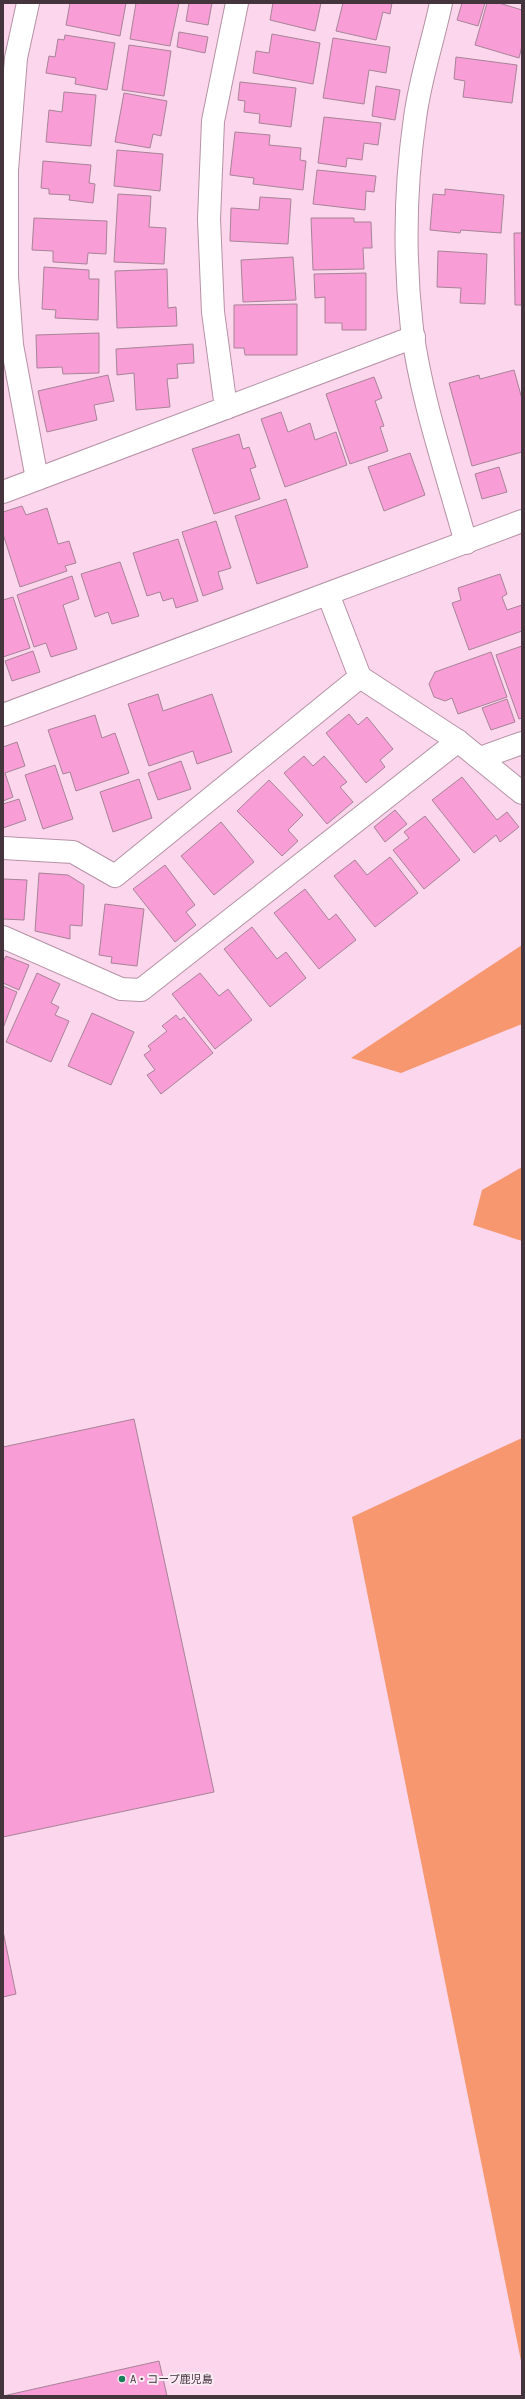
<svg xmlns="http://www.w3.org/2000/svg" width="525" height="2399" font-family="Karla,'Noto Sans JP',sans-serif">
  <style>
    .forest { fill: #f6976f }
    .building { fill: #f89dd5; stroke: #a78498 }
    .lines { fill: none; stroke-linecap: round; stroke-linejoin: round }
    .minor-casing { stroke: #b592a6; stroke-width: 24 }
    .minor { stroke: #fff; stroke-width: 22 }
    .poi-dot { fill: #177f5a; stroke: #fbebf4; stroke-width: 1.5 }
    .labels { text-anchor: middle; stroke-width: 4; stroke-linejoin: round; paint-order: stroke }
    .poi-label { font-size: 11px; fill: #44353d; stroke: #fbebf4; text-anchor: start }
  </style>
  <rect width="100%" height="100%" fill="#fcd6ec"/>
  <!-- forest -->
  <g class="forest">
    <polygon points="522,945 522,1024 401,1073 351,1058"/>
    <polygon points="522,1167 522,1241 473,1225 482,1190"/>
    <polygon points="522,1438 522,2366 352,1517"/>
  </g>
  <!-- building -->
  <g class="building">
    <polygon points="70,3 126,3 120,36 66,25"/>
    <polygon points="136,3 179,3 170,46 130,39"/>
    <polygon points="189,3 212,3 208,25 186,21"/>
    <polygon points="273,3 321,3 315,31 270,20"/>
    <polygon points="343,3 392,3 390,14 383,12 376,40 336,31"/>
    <polygon points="462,3 485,3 478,26 457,20"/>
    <polygon points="487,3 499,3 522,10 522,46 519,58 475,45"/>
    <polygon points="179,32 208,37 205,53 177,47"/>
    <polygon points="272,34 320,43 313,84 253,73 256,51 269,53"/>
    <polygon points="65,35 115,43 107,90 75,84 76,78 46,73 49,56 55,57 58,39 64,40"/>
    <polygon points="333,38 390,47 386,73 369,70 364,104 323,98"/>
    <polygon points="129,45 171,51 164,96 122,90"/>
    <polygon points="456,57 517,65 512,103 463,97 465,81 454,79"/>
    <polygon points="240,82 296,88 291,127 259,123 260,114 244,112 245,101 238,100"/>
    <polygon points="376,86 400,90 395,120 372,116"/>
    <polygon points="64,92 96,95 91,146 46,142 49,110 62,112"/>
    <polygon points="124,93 167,101 161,136 153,134 150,148 115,142"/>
    <polygon points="324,117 381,123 378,145 364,143 362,160 347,158 346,167 318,163"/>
    <polygon points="235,132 270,135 269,145 301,148 300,160 306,161 303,190 253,184 254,178 230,175"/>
    <polygon points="117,150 163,154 160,191 114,186"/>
    <polygon points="43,161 91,165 89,183 95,184 93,203 69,200 70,195 49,194 49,189 41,188"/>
    <polygon points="317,170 376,176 374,192 366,191 365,210 313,204"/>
    <polygon points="445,189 504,195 501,233 461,230 460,233 430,230 433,194 445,195"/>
    <polygon points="118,194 151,196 149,227 166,228 164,264 114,262"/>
    <polygon points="260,197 291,199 288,244 230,241 231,208 259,210"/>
    <polygon points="34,218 107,221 106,254 88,253 87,264 53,262 53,251 32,250"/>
    <polygon points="311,218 354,218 354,222 371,222 372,248 363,248 364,269 313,270"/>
    <polygon points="514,233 522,233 522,305 515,305"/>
    <polygon points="438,251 487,254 485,304 460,303 461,288 437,287"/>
    <polygon points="293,257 296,300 243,302 241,260"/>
    <polygon points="44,267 89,270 89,279 99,279 98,320 55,318 56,310 42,309"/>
    <polygon points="167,269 168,308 176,307 177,326 117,328 115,271"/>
    <polygon points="366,273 366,330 342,330 342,323 325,323 325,297 315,298 314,274"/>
    <polygon points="297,304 297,355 245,355 244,348 234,348 234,305"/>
    <polygon points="99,333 99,373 63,374 62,367 37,368 36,335"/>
    <polygon points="193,344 194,363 177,364 178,378 167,379 170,407 136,410 134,373 117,375 116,349"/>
    <polygon points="514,370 522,399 522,452 472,466 449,383 479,375 480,379"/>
    <polygon points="108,375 114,401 94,405 97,420 47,432 38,391"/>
    <polygon points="374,377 382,398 375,401 384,426 380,427 388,451 350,464 326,394"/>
    <polygon points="281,412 288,432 310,423 315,440 336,432 347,465 285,487 261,419"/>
    <polygon points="239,434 243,449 249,447 256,467 250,469 260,499 214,514 192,449"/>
    <polygon points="410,453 425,495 384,511 368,467"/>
    <polygon points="499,467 507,492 482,499 475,474"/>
    <polygon points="286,499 308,567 257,584 235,516"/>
    <polygon points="22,506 26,515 47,508 58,544 69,541 76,563 65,566 67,571 20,587 3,534 3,512"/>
    <polygon points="216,521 231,568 218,572 223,589 203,596 182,532"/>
    <polygon points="178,539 198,601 176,608 173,598 163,601 160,592 147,596 133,553"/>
    <polygon points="120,562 139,616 112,624 108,612 95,617 81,574"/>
    <polygon points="500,574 507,594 502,597 507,610 522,605 522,631 469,650 452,603 461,600 458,588"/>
    <polygon points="72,576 79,599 63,605 77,649 51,657 46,643 34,647 17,595"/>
    <polygon points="13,597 30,648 3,657 3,600"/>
    <polygon points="522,646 522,718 519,719 496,655"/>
    <polygon points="33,651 40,672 12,681 5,661"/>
    <polygon points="491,652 507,697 458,714 452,698 445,701 434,697 429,684 435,672"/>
    <polygon points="158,694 163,711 212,694 232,752 197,764 193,751 149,766 128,704"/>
    <polygon points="507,699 515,722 491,730 482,708"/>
    <polygon points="349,714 358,725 367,717 393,749 380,760 385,767 366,783 326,733"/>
    <polygon points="95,715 102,738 115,733 129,773 76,791 70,772 63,774 48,730"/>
    <polygon points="17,742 25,766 5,773 13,797 3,801 3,747"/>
    <polygon points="304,756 313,766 324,756 347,782 340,787 353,802 327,824 284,773"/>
    <polygon points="181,761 191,789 158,800 148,773"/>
    <polygon points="55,765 73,819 43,829 25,775"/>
    <polygon points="462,777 497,820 507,812 519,827 500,842 496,835 474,853 432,800"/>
    <polygon points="139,779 152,818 113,832 100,792"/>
    <polygon points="269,780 303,815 288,830 298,841 282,856 237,811"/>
    <polygon points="19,799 26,820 3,828 3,804"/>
    <polygon points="395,810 407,824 385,842 374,827"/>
    <polygon points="425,816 460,860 424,889 393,850 409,838 404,832"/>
    <polygon points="221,822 254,862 214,895 181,856"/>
    <polygon points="390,857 418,893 375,927 334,876 355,860 367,875"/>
    <polygon points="165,865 195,905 186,912 196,925 175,942 133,889"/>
    <polygon points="39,873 68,875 84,885 82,926 70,925 70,939 35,931"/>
    <polygon points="3,879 27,880 24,920 3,919"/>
    <polygon points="305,889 329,920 336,914 356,940 319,969 274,913"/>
    <polygon points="105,904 144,909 137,966 111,963 112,957 99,955"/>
    <polygon points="252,927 277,959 286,952 306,978 270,1007 224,949"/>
    <polygon points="6,956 29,965 19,990 3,983 3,962"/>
    <polygon points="37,973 60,984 51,1003 59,1007 55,1015 69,1021 51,1062 6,1042"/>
    <polygon points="200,973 219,996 228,989 252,1020 215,1049 172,994"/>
    <polygon points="3,986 17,992 3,1028"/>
    <polygon points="92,1013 134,1032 111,1085 68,1066"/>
    <polygon points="176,1015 180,1020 184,1017 213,1053 161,1094 147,1075 155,1070 144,1055 151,1050 148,1046 167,1031 162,1026"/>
    <polygon points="134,1419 214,1792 3,1837 3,1447"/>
    <polygon points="3,1931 16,1994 3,1997"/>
    <polygon points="159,2361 167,2396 3,2396"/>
  </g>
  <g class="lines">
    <!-- minor casing -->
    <g class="minor-casing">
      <g id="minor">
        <polyline points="28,3 16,58 7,170 7,277 12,345 37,479"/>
        <path d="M 441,3 C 433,41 420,79 415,118 C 405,187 404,260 412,329 C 421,399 447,474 466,543"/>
        <polyline points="226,408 213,312 209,219 213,121 237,3"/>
        <polyline points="3,492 414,337"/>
        <polyline points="328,594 360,677 458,741 522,793"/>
        <polyline points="3,715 522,521"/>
        <polyline points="480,758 522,743"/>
        <polyline points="3,848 73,852 115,876 360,677"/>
        <polyline points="3,937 121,989 141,990 458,741"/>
      </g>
    </g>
    <!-- minor -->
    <use href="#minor" class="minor"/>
  </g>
  <!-- markers -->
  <circle class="poi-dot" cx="122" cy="2379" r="4"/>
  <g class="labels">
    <!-- poi labels -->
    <g class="poi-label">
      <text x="130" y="2383">A・コープ鹿児島</text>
    </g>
  </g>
  <!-- border -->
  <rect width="525" height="2399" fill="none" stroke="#44353d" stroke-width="8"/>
</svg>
